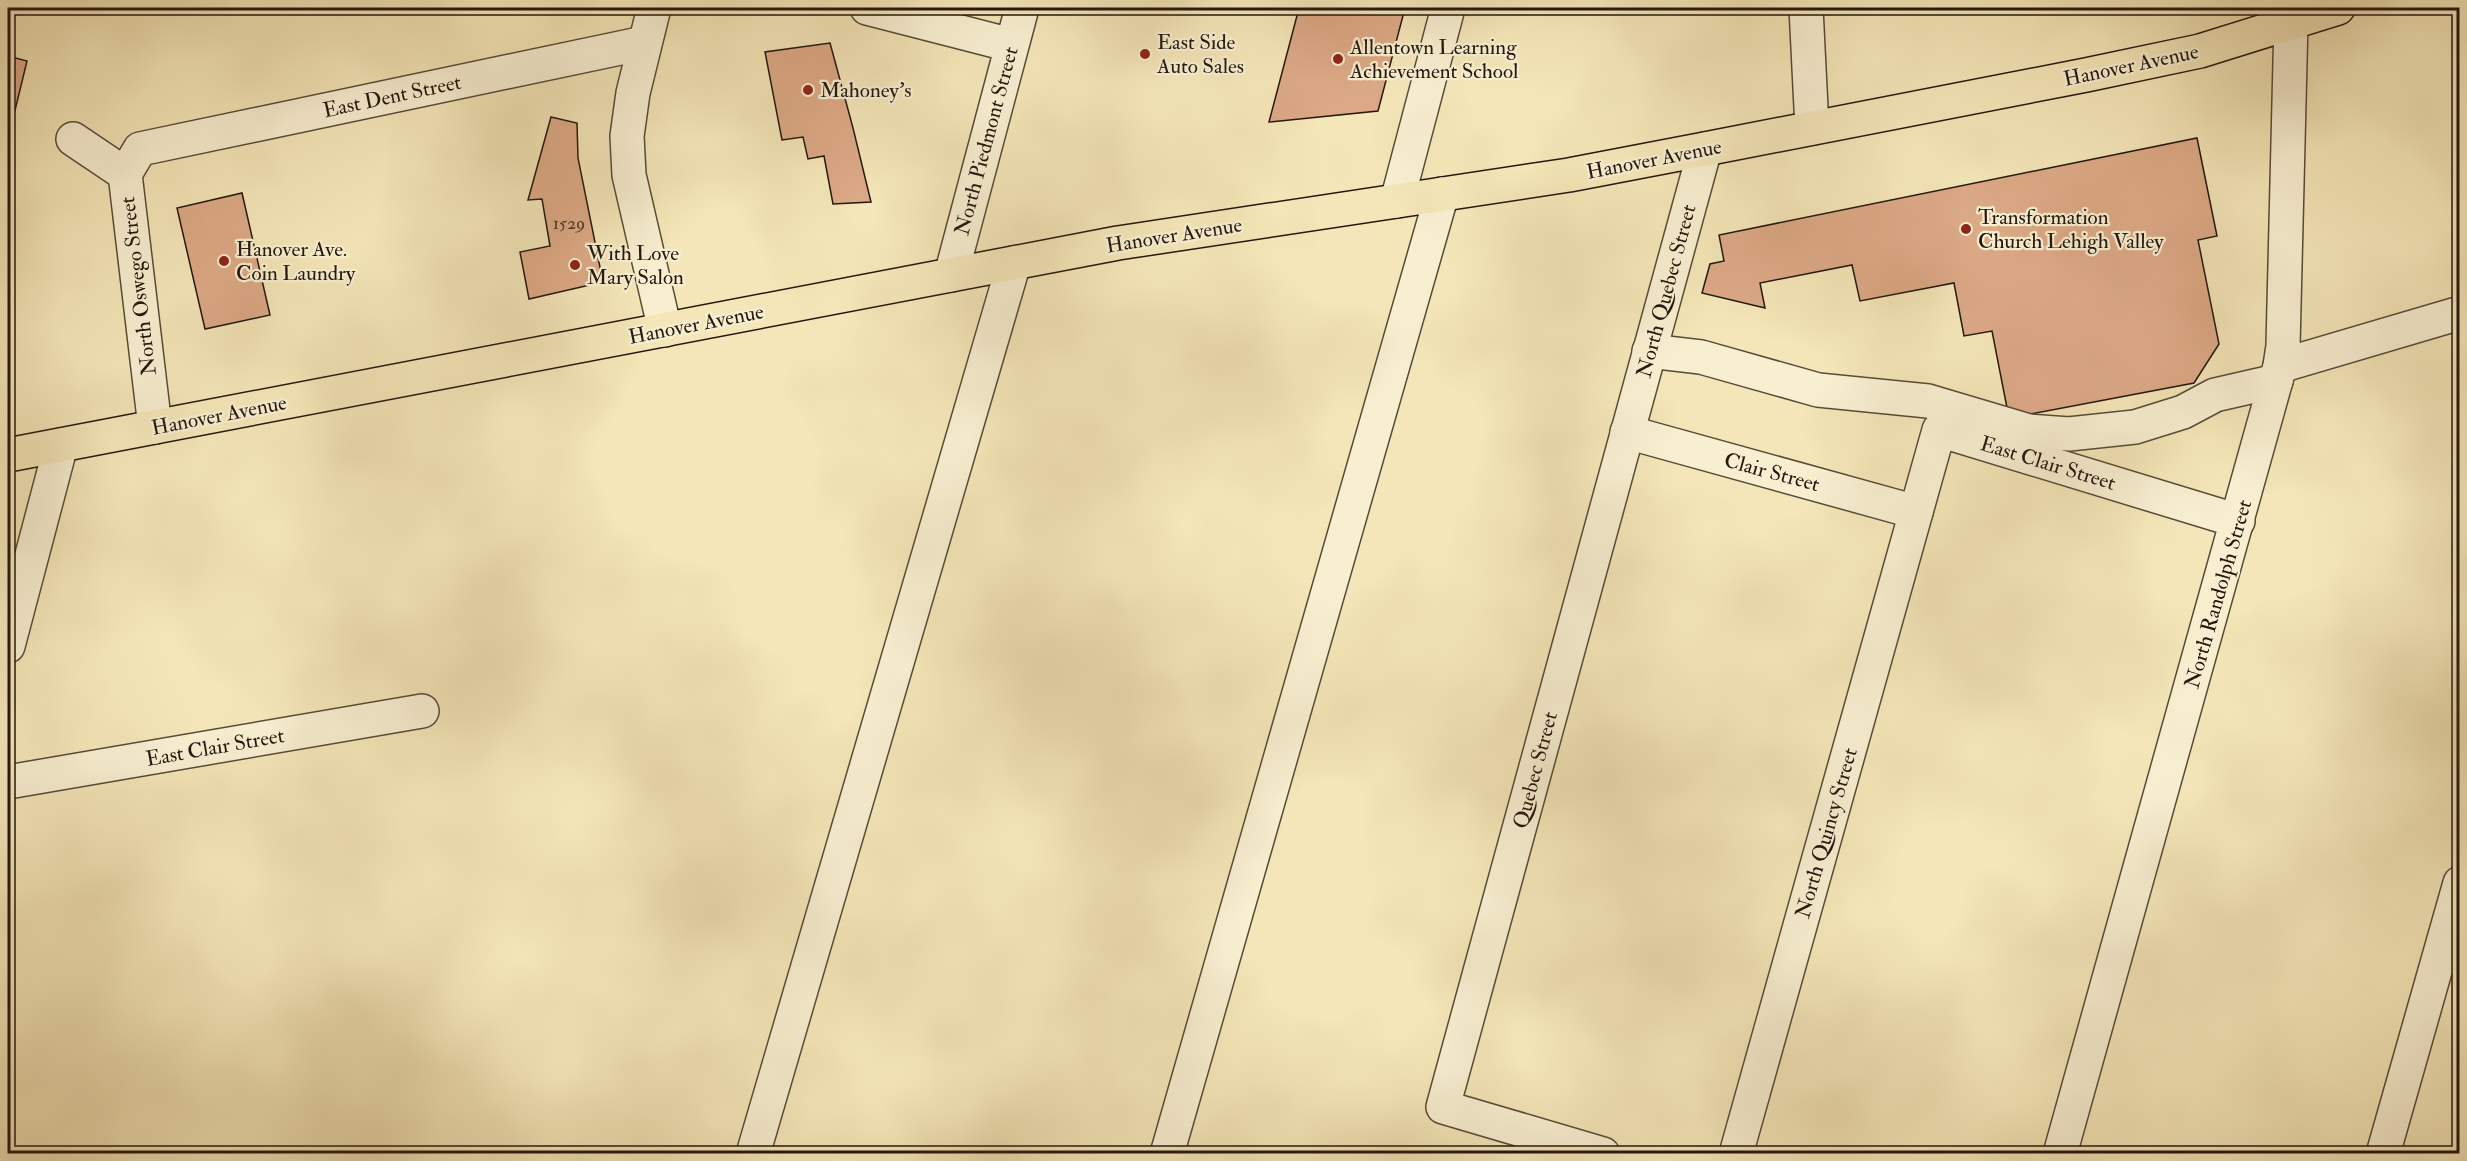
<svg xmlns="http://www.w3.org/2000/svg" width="2467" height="1161" font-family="'IM FELL Double Pica',serif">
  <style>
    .building { fill: #dca986; stroke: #23170e; stroke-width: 1.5 }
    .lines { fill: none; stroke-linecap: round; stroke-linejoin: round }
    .minor-casing { stroke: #574b38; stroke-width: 36 }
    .major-casing { stroke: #23170e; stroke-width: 36 }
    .minor { stroke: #f8efd1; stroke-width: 33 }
    .major { stroke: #f4e6b8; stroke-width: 33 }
    .poi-dot { fill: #8f2418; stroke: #f8efd1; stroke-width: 2 }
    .labels { text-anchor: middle; stroke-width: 4.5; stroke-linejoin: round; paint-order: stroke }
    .number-label { font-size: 18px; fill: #513c2c }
    .poi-label { font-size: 21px; fill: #23170e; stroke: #f8efd1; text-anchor: start }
    .street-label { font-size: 21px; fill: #23170e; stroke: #f8efd1 }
  </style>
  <rect width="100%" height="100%" fill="#f4e6b8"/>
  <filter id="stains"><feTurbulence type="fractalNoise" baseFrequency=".00333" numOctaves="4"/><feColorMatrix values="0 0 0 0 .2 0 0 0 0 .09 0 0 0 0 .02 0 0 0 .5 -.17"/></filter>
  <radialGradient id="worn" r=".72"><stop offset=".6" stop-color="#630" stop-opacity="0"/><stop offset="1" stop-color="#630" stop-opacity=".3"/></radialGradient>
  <!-- building -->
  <g class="building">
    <polygon points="1299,8 1405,8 1378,111 1269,122"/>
    <polygon points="1856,8 1945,8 1945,14 1857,14"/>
    <polygon points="830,43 853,128 871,202 833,204 824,156 808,159 803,137 782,140 765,52"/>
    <polygon points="8,56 27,61 8,139"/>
    <polygon points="551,117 577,123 578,158 603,282 529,299 520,252 550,246 542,199 528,200"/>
    <polygon points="2197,138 2217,236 2198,240 2219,344 2194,383 2009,418 1992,331 1964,336 1954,283 1860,301 1852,265 1760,283 1765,308 1702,293 1710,264 1724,261 1719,235"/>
    <polygon points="242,193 270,315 205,329 177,208"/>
  </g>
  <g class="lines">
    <!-- minor casing -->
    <g class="minor-casing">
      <g id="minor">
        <polyline points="654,8 633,93 627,136 629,175 665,330"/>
        <polyline points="867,8 1011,45"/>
        <polyline points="1806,8 1812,128"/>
        <polyline points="73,139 125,174"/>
        <polyline points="1397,201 1448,8"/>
        <polyline points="951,275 1022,8"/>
        <polyline points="1649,351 1701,357 1818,390 1928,401 2029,431 2069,434 2135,427 2183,412 2215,395 2276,381"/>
        <polyline points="2280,366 2460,313"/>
        <polyline points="155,427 125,174 140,149 644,43"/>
        <polyline points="1627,432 1916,512"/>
        <polyline points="8,646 61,445"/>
        <polyline points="8,782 422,711"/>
        <polyline points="753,1154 1014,263"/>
        <polyline points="1167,1154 1442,194"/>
        <polyline points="1603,1154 1443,1107 1705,149"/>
        <polyline points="1736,1154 1939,430 2238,521"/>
        <polyline points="2060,1154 2280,366 2283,346 2291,21"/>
        <polyline points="2383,1154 2460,883"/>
      </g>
    </g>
    <!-- major casing -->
    <g class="major-casing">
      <polyline id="major" points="8,455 1118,243 1569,175 1705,149 2086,75 2200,51 2338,8"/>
    </g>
    <!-- minor -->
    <use href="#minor" class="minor"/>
    <!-- major -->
    <use href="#major" class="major"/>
  </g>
  <!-- markers -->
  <g class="poi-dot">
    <circle cx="1145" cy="54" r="6"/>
    <circle cx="1338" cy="59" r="6"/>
    <circle cx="808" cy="90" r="6"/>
    <circle cx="1966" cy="229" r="6"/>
    <circle cx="224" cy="261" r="6"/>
    <circle cx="575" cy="265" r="6"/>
  </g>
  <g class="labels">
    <!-- number labels -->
    <g class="number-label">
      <text x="569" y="229">1529</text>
    </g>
    <!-- poi labels -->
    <g class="poi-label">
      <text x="1157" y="49">East Side<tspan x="1157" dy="24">Auto Sales</tspan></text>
      <text x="1350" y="54">Allentown Learning<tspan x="1350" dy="24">Achievement School</tspan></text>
      <text x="820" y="97">Mahoney's</text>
      <text x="1978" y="224">Transformation<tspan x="1978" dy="24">Church Lehigh Valley</tspan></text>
      <text x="236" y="256">Hanover Ave.<tspan x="236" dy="24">Coin Laundry</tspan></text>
      <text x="587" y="260">With Love<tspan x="587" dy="24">Mary Salon</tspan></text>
    </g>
    <!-- street labels -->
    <g class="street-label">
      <text transform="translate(2131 65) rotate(-12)" y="7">Hanover Avenue</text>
      <text transform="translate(392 96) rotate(-12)" y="7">East Dent Street</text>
      <text transform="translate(986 141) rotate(-75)" y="7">North Piedmont Street</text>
      <text transform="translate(1654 159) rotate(-11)" y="7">Hanover Avenue</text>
      <text transform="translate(1174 235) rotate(-9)" y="7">Hanover Avenue</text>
      <text transform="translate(138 286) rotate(-97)" y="7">North Oswego Street</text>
      <text transform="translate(1666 291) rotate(-75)" y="7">North Quebec Street</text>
      <text transform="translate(696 324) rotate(-11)" y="7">Hanover Avenue</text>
      <text transform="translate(219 415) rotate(-11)" y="7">Hanover Avenue</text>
      <text transform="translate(2048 463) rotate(17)" y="7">East Clair Street</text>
      <text transform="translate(1772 472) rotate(15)" y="7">Clair Street</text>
      <text transform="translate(2218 594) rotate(-74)" y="7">North Randolph Street</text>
      <text transform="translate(215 747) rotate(-10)" y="7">East Clair Street</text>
      <text transform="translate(1535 770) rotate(-75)" y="7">Quebec Street</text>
      <text transform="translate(1826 833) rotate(-74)" y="7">North Quincy Street</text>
    </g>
  </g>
  <!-- margin -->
  <rect width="2467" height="1161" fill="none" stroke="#f4e6b8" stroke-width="30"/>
  <rect x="9" y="9" width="2449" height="1143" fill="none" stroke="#23170e" stroke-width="3"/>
  <rect x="15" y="15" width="2437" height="1131" fill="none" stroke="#23170e" stroke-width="1.5"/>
  <rect width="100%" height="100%" filter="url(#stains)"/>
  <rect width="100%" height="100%" fill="url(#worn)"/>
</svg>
